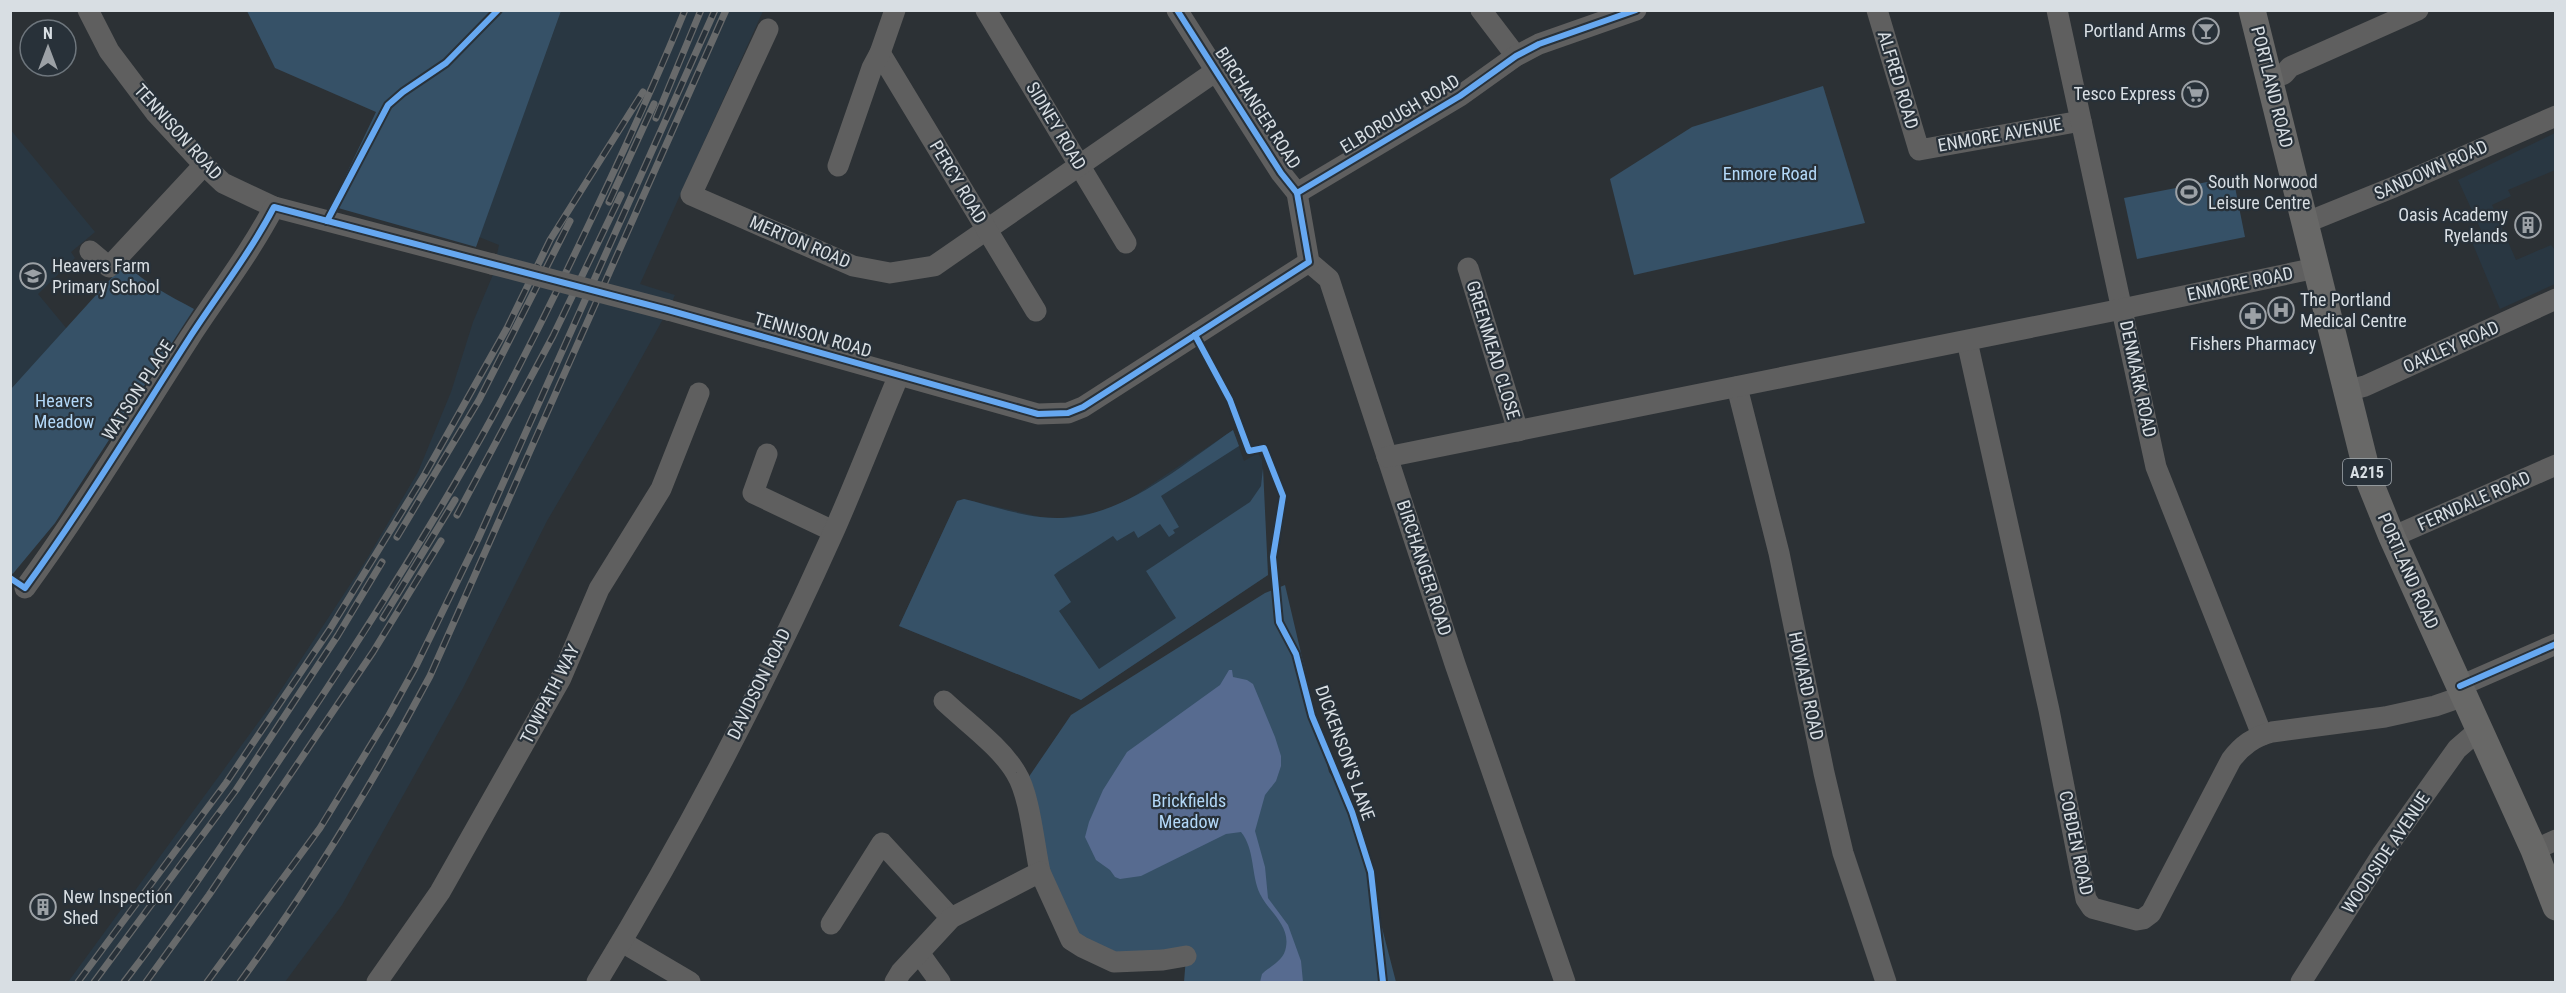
<svg xmlns="http://www.w3.org/2000/svg" width="2566" height="993" font-family="'Roboto Condensed',sans-serif">
  <style>
    .built { fill: #293742 }
    .green { fill: #365167 }
    .water { fill: #576b90 }
    .lines { fill: none; stroke-linecap: round; stroke-linejoin: round }
    .minor { stroke: #5f5f5f; stroke-width: 21 }
    .major { stroke: #686867; stroke-width: 27 }
    .rail-casing { stroke: #686a6b; stroke-width: 7 }
    .rail { stroke: #283139; stroke-width: 4.5; stroke-dasharray: 14; stroke-linecap: butt }
    .minor-bridge { stroke: #5f5f5f; stroke-width: 21 }
    .cycleway-casing { stroke: #283139; stroke-width: 10 }
    .cycleway { stroke: #66a8f1; stroke-width: 6 }
    .labels { text-anchor: middle; stroke-width: 4.5; stroke-linejoin: round; paint-order: stroke }
    .shield { fill: #283139; stroke: #a3aab0; stroke-width: 1.5 }
    .shield-label { font-size: 16px; font-weight: bold; fill: #d8dee3 }
    .poi-label { font-size: 18px; fill: #d8dee3; stroke: #283139; text-anchor: start }
    .street-label { font-size: 18px; fill: #d8dee3; stroke: #283139 }
    .park-label { font-size: 18px; fill: #b3d8f8; stroke: #283139 }
  </style>
  <rect width="100%" height="100%" fill="#2c3135"/>
  <!-- built -->
  <g class="built">
    <polygon points="561,11 763,11 640,284 675,295 668,310 621,395 547,521 462,690 342,905 285,982 68,982 271,705 365,562 418,472 451,392 473,322 492,277 499,245 479,237"/>
    <polygon points="10,129 95,232 71,252 75,258 38,294 67,329 11,389"/>
    <polygon points="2555,133 2555,170 2508,190 2511,196 2492,205 2516,260 2551,245 2555,250 2555,284 2500,309 2469,235 2481,230 2458,180"/>
    <polygon points="1233,430 1244,461 1258,453 1262,460 1268,575 1081,700 899,626 957,501 964,499 1041,517 1059,518 1093,513 1111,508 1134,496"/>
  </g>
  <!-- green -->
  <g class="green">
    <polygon points="247,11 561,11 476,247 331,206 376,112 275,68"/>
    <polygon points="1823,86 1865,223 1634,275 1610,179 1692,127"/>
    <polygon points="2233,177 2245,237 2137,259 2124,198"/>
    <path d="M 125,263 C 144,283 170,296 194,309 L 55,523 L 11,576 L 11,389 Z"/>
    <path d="M 1233,430 L 1239,446 L 1161,496 L 1179,527 L 1173,530 L 1175,533 L 1169,537 L 1160,524 L 1138,538 L 1134,531 L 1117,541 L 1113,536 L 1059,571 L 1054,575 L 1071,602 L 1059,611 L 1099,669 L 1176,618 L 1146,571 L 1250,502 L 1261,486 L 1263,468 L 1268,575 L 1081,700 L 899,626 L 957,501 L 964,499 C 989,505 1015,514 1040,517 C 1113,527 1177,468 1233,430 Z"/>
    <polygon points="1285,585 1329,772 1349,800 1396,982 1184,982 1186,957 1115,959 1065,945 1026,781 1071,715 1265,593"/>
  </g>
  <!-- water -->
  <path class="water" d="M 1229,670 L 1232,670 L 1233,677 L 1247,680 L 1253,684 L 1275,737 L 1281,756 L 1281,766 L 1276,781 L 1265,795 L 1255,831 L 1265,867 L 1268,898 L 1288,925 L 1301,961 L 1303,982 L 1260,982 L 1262,974 C 1271,965 1284,961 1286,947 C 1290,925 1269,912 1260,894 C 1251,875 1255,849 1241,832 L 1226,834 L 1141,876 L 1120,879 L 1115,877 L 1110,870 L 1096,860 L 1085,837 L 1089,822 L 1103,790 L 1127,752 L 1220,685 Z"/>
  <g class="lines">
    <!-- minor -->
    <g class="minor">
      <polyline points="88,10 109,51 155,112 204,165 223,183 274,207 492,264"/>
      <polyline points="986,10 1126,243"/>
      <polyline points="1177,10 1281,173 1297,193 1309,262 1329,279 1455,664 1565,982"/>
      <polyline points="1481,10 1516,56"/>
      <polyline points="1877,10 1919,150 2081,121"/>
      <polyline points="2057,10 2156,467 2262,735"/>
      <polyline points="768,29 691,195 853,266 890,273 934,266 1216,71"/>
      <polyline points="880,53 1036,311"/>
      <polyline points="2270,79 2284,74 2290,67 2418,10"/>
      <polyline points="838,166 872,68 880,53 895,10"/>
      <polyline points="1297,193 1460,96 1516,56 1539,44 1636,10"/>
      <polyline points="2305,223 2394,187 2556,116"/>
      <polyline points="90,251 109,267 204,165"/>
      <polyline points="1468,268 1518,431"/>
      <polyline points="668,310 1038,414 1068,413 1083,407 1309,262"/>
      <path d="M 1967,341 L 2049,710 L 2086,899 L 2092,908 L 2137,920 L 2143,919 L 2151,913 L 2231,760 C 2242,745 2254,737 2272,732 L 2385,717 L 2435,706 L 2464,696"/>
      <polyline points="1737,387 1779,553 1824,773 1843,853 1886,982"/>
      <polyline points="2346,391 2365,386 2556,299"/>
      <polyline points="767,454 753,493 833,531"/>
      <polyline points="1387,457 2122,309 2316,268"/>
      <polyline points="2392,537 2556,465"/>
      <path d="M 25,588 C 84,507 136,421 190,337 C 218,294 250,253 274,207"/>
      <polyline points="2460,686 2556,644"/>
      <path d="M 944,701 C 966,722 1001,747 1016,773 C 1030,795 1034,845 1040,872"/>
      <polyline points="2534,850 2556,840"/>
      <polyline points="831,924 882,843 951,918"/>
      <polyline points="622,942 690,982"/>
      <polyline points="919,953 940,982"/>
      <polyline points="377,982 440,892 561,678 599,589 661,489 699,393"/>
      <path d="M 597,982 C 685,838 765,685 834,531 C 857,479 877,427 899,375"/>
      <polyline points="895,982 901,972 951,918 1040,872 1071,940 1082,947 1114,962 1163,960 1186,956"/>
      <polyline points="2301,982 2383,853 2457,749 2479,730"/>
    </g>
    <!-- major -->
    <polyline class="major" points="2252,10 2369,480 2392,537 2534,850 2556,907"/>
    <!-- rail casing -->
    <g class="rail-casing">
      <g id="rail">
        <polyline points="656,118 701,10"/>
        <polyline points="609,202 654,104"/>
        <polyline points="457,515 553,336 621,195"/>
        <polyline points="397,537 479,400 570,221"/>
        <polyline points="383,618 455,500"/>
        <polyline points="78,982 226,783 330,629 425,474 507,328 550,240 643,92"/>
        <polyline points="94,982 236,790 338,635 382,562"/>
        <path d="M 124,982 C 178,912 227,838 276,765 C 353,651 428,535 494,414 C 520,366 544,317 568,268 C 609,183 649,98 685,10"/>
        <polyline points="146,982 209,895 373,652 441,541"/>
        <polyline points="207,982 320,828 389,715 415,668 478,539 715,10"/>
        <path d="M 240,982 C 312,884 373,783 430,676 L 726,10"/>
      </g>
    </g>
    <!-- rail -->
    <use href="#rail" class="rail"/>
    <!-- minor-bridge -->
    <polyline class="minor-bridge" points="492,264 668,310"/>
    <!-- cycleway casing -->
    <g class="cycleway-casing">
      <g id="cycleway">
        <polyline points="1297,193 1460,96 1516,56 1539,44 1636,10"/>
        <polyline points="327,221 388,105 403,92 446,63 498,10"/>
        <polyline points="1195,335 1230,400 1249,451 1264,448 1283,496 1273,557 1279,622 1296,654 1312,716 1352,812 1371,872 1383,982"/>
        <path d="M 10,578 L 25,588 C 84,507 136,421 190,337 C 218,294 250,253 274,207 L 668,310 L 1038,414 L 1068,413 L 1083,407 L 1309,262 L 1297,193 L 1281,173 L 1177,10"/>
        <polyline points="2460,686 2556,644"/>
      </g>
    </g>
    <!-- cycleway -->
    <use href="#cycleway" class="cycleway"/>
  </g>
  <!-- icons -->
  <defs>
    <g id="bar-ring" transform="scale(1.35)"><circle r="9.5" fill="#283139" stroke="#9ca1a6" stroke-width="1.5"/><path d="M-6-5H6L.8 .8V4.5H3.5V6h-7V4.5H-.8V.8Z" fill="#9ca1a6"/></g>
    <g id="supermarket-ring" transform="scale(1.35)"><circle r="9.5" fill="#283139" stroke="#9ca1a6" stroke-width="1.5"/><path d="M-6-5.5h2.5l.6 2H6L4.5 2H-2.5L-4.4-4H-6ZM-1.5 3.2a1.3 1.3 0 1 0 .1 0ZM3 3.2a1.3 1.3 0 1 0 .1 0Z" fill="#9ca1a6"/></g>
    <g id="stadium-ring" transform="scale(1.35)"><circle r="9.5" fill="#283139" stroke="#9ca1a6" stroke-width="1.5"/><path d="M0-5a6.5 5 0 1 0 0 10a6.5 5 0 1 0 0-10ZM-3.5-1.8h7v3.6h-7Z" fill="#9ca1a6"/></g>
    <g id="building-ring" transform="scale(1.35)"><circle r="9.5" fill="#283139" stroke="#9ca1a6" stroke-width="1.5"/><path d="M-4-6H4V6H1V3H-1V6H-4ZM-2.5-4.3h1.7v1.8h-1.7ZM.8-4.3h1.7v1.8H.8ZM-2.5-1h1.7V.8h-1.7ZM.8-1h1.7V.8H.8Z" fill="#9ca1a6"/></g>
    <g id="school-ring" transform="scale(1.35)"><circle r="9.5" fill="#283139" stroke="#9ca1a6" stroke-width="1.5"/><path d="M0-5L7-2L0 1L-7-2ZM-4 1L0 2.5L4 1V4Q0 6-4 4Z" fill="#9ca1a6"/></g>
    <g id="hospital-ring" transform="scale(1.35)"><circle r="9.5" fill="#283139" stroke="#9ca1a6" stroke-width="1.5"/><path d="M-5-5h3v3.5h4V-5h3V5h-3V1.5h-4V5h-3Z" fill="#9ca1a6"/></g>
    <g id="pharmacy-ring" transform="scale(1.35)"><circle r="9.5" fill="#283139" stroke="#9ca1a6" stroke-width="1.5"/><path d="M-2-6h4v4h4v4h-4v4h-4v-4h-4v-4h4Z" fill="#9ca1a6"/></g>
  </defs>
  <g fill-rule="evenodd">
    <use href="#bar-ring" x="2206" y="31"/>
    <use href="#supermarket-ring" x="2195" y="94"/>
    <use href="#stadium-ring" x="2189" y="192"/>
    <use href="#building-ring" x="2528" y="225"/>
    <use href="#school-ring" x="33" y="276"/>
    <use href="#hospital-ring" x="2281" y="310"/>
    <use href="#pharmacy-ring" x="2253" y="316"/>
    <use href="#building-ring" x="43" y="907"/>
  </g>
  <g class="labels">
    <!-- shield labels -->
    <rect class="shield" x="2343" y="459" width="48" height="26" rx="4.5"/>
    <g class="shield-label">
      <text x="2367" y="478">A215</text>
    </g>
    <!-- poi labels -->
    <g class="poi-label">
      <text x="2186" y="37" text-anchor="end">Portland Arms</text>
      <text x="2176" y="100" text-anchor="end">Tesco Express</text>
      <text x="2208" y="188">South Norwood<tspan x="2208" dy="21">Leisure Centre</tspan></text>
      <text x="2508" y="221" text-anchor="end">Oasis Academy<tspan x="2508" dy="21">Ryelands</tspan></text>
      <text x="52" y="272">Heavers Farm<tspan x="52" dy="21">Primary School</tspan></text>
      <text x="2300" y="306">The Portland<tspan x="2300" dy="21">Medical Centre</tspan></text>
      <text x="2253" y="350" text-anchor="middle">Fishers Pharmacy</text>
      <text x="63" y="903">New Inspection<tspan x="63" dy="21">Shed</tspan></text>
    </g>
    <!-- street labels -->
    <g class="street-label">
      <text transform="translate(1898 80) rotate(73)" y="6">ALFRED ROAD</text>
      <text transform="translate(2272 87) rotate(76)" y="6">PORTLAND ROAD</text>
      <text transform="translate(1258 108) rotate(57)" y="6">BIRCHANGER ROAD</text>
      <text transform="translate(1400 114) rotate(-31)" y="6">ELBOROUGH ROAD</text>
      <text transform="translate(1056 126) rotate(59)" y="6">SIDNEY ROAD</text>
      <text transform="translate(178 132) rotate(48)" y="6">TENNISON ROAD</text>
      <text transform="translate(2000 135) rotate(-10)" y="6">ENMORE AVENUE</text>
      <text transform="translate(2431 170) rotate(-24)" y="6">SANDOWN ROAD</text>
      <text transform="translate(958 182) rotate(59)" y="6">PERCY ROAD</text>
      <text transform="translate(800 242) rotate(23)" y="6">MERTON ROAD</text>
      <text transform="translate(2240 284) rotate(-12)" y="6">ENMORE ROAD</text>
      <text transform="translate(813 335) rotate(16)" y="6">TENNISON ROAD</text>
      <text transform="translate(2451 347) rotate(-24)" y="6">OAKLEY ROAD</text>
      <text transform="translate(1493 350) rotate(73)" y="6">GREENMEAD CLOSE</text>
      <text transform="translate(2138 379) rotate(78)" y="6">DENMARK ROAD</text>
      <text transform="translate(138 390) rotate(-57)" y="6">WATSON PLACE</text>
      <text transform="translate(2474 501) rotate(-24)" y="6">FERNDALE ROAD</text>
      <text transform="translate(1424 568) rotate(72)" y="6">BIRCHANGER ROAD</text>
      <text transform="translate(2408 571) rotate(66)" y="6">PORTLAND ROAD</text>
      <text transform="translate(759 684) rotate(-64)" y="6">DAVIDSON ROAD</text>
      <text transform="translate(1806 686) rotate(78)" y="6">HOWARD ROAD</text>
      <text transform="translate(550 694) rotate(-63)" y="6">TOWPATH WAY</text>
      <text transform="translate(1345 753) rotate(70)" y="6">DICKENSON'S LANE</text>
      <text transform="translate(2076 843) rotate(78)" y="6">COBDEN ROAD</text>
      <text transform="translate(2386 853) rotate(-56)" y="6">WOODSIDE AVENUE</text>
    </g>
    <!-- park labels -->
    <g class="park-label">
      <text x="1770" y="180">Enmore Road</text>
      <text x="64" y="407">Heavers<tspan x="64" dy="21">Meadow</tspan></text>
      <text x="1189" y="807">Brickfields<tspan x="1189" dy="21">Meadow</tspan></text>
    </g>
  </g>
  <!-- border -->
  <rect width="2566" height="993" fill="none" stroke="#d8dee3" stroke-width="24"/>
  <!-- north arrow -->
  <g transform="translate(48 48)"><circle r="28" fill="#283139" stroke="#6e767d" stroke-width="1.5"/>
  <path d="M0-4.5L10 22L0 15L-10 22Z" fill="#9ca1a6"/>
  <text y="-9" font-size="16" font-weight="bold" text-anchor="middle" fill="#d8dee3">N</text>
  </g>
</svg>
